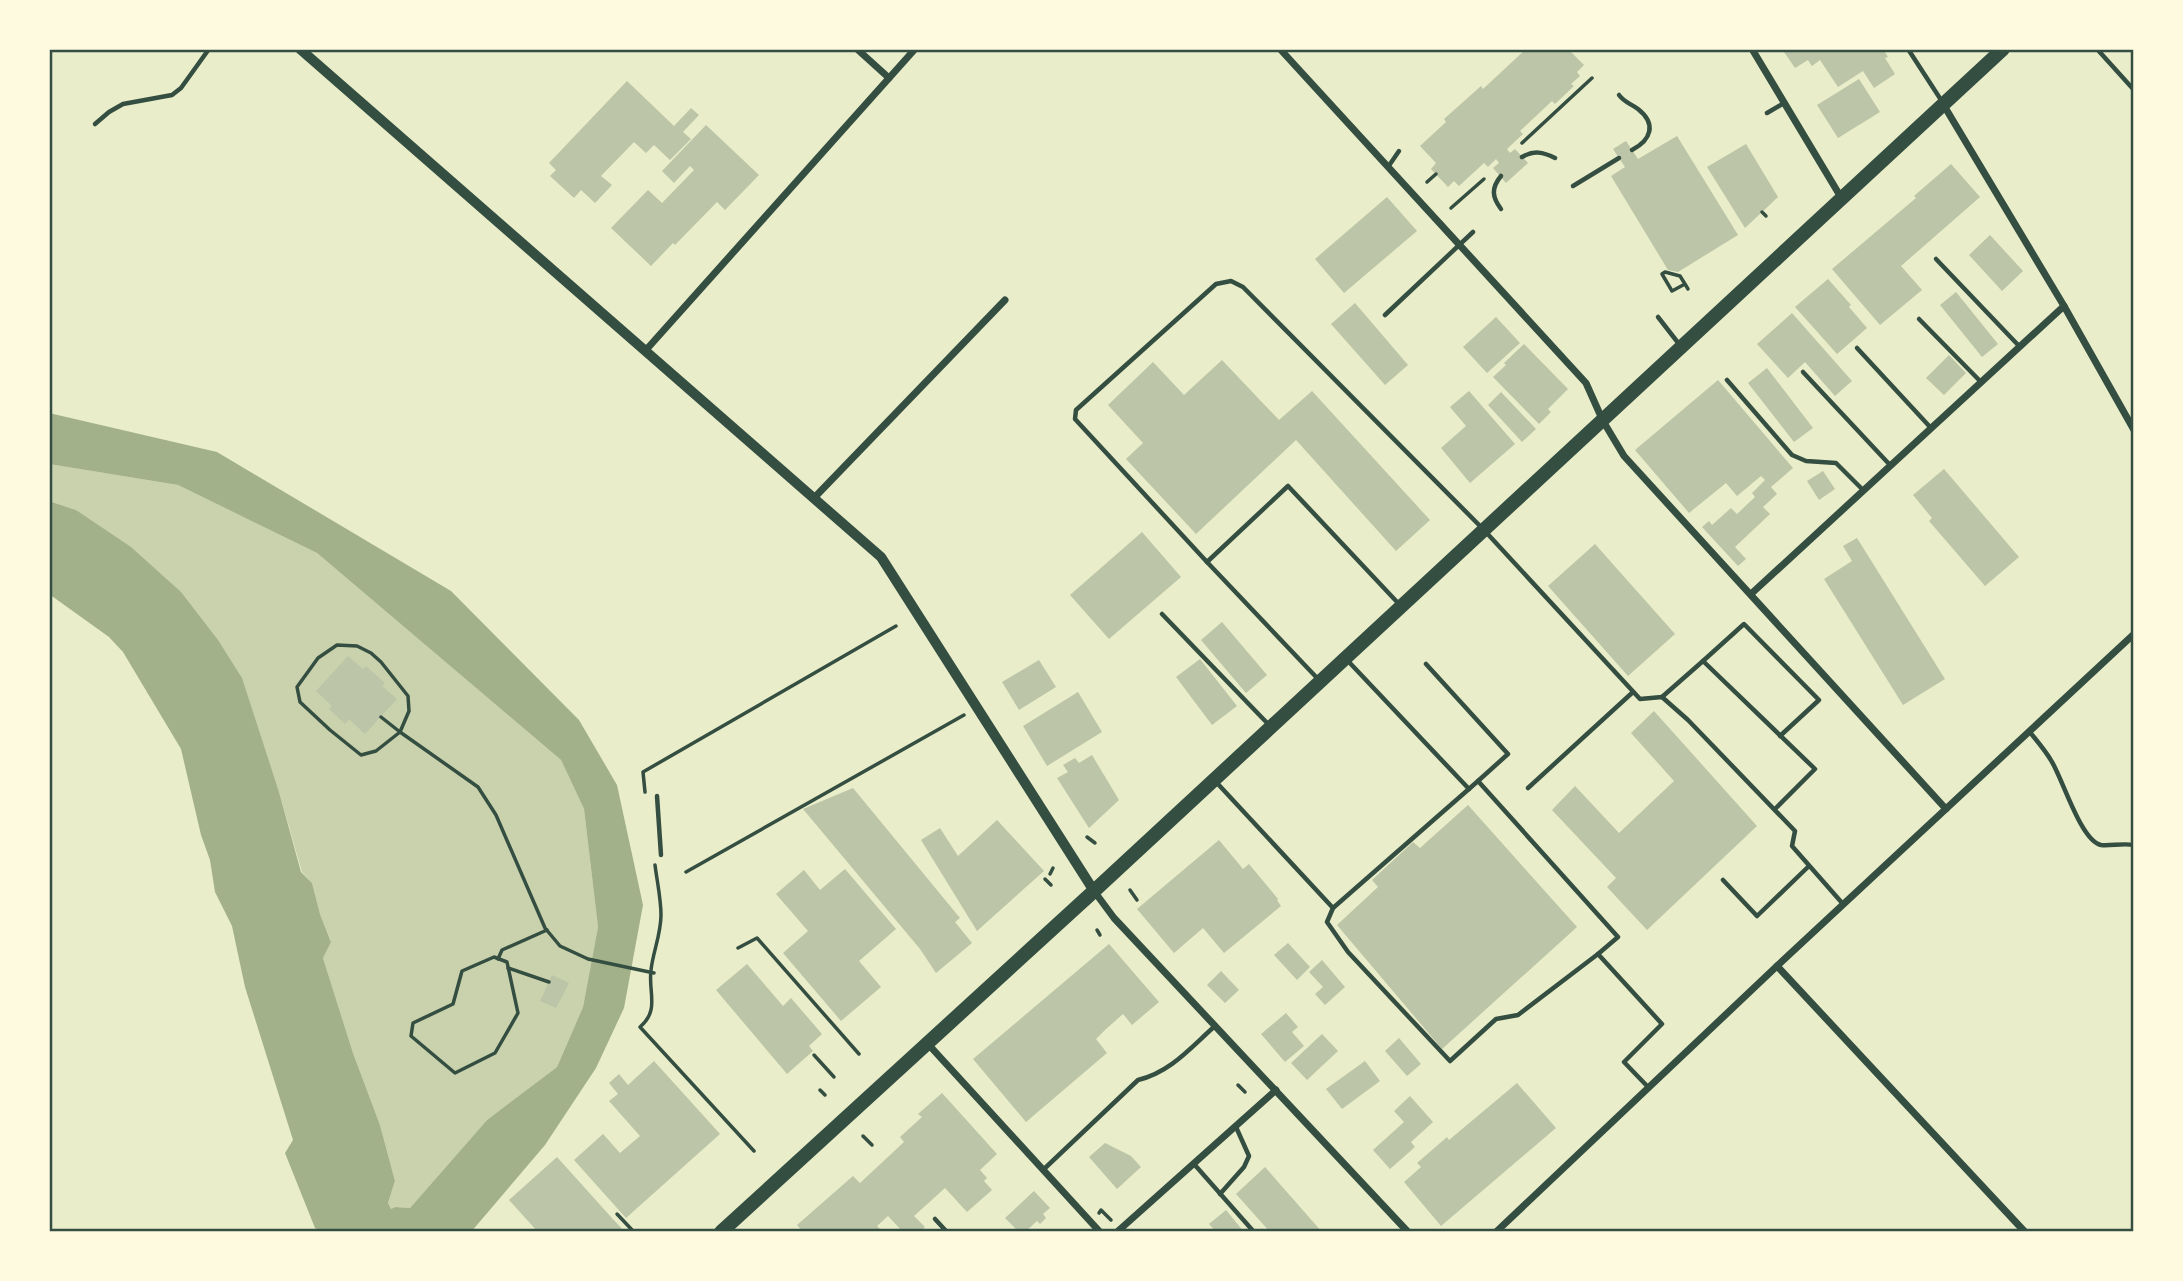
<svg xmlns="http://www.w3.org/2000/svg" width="2183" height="1281" font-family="'Exo 2',sans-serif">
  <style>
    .green { fill: #cad2ad }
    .water { fill: #a3b18a }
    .building { fill: #bcc5a7 }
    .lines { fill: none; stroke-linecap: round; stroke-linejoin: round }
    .path { stroke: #344e41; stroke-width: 3.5 }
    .service { stroke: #344e41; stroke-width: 4.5 }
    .minor { stroke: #344e41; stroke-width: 7 }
    .tertiary { stroke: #344e41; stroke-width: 10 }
    .primary { stroke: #344e41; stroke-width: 14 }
    .neatline { fill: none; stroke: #344e41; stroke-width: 2.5 }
  </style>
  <rect width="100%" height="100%" fill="#e9edc9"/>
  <!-- green -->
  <polygon class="green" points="49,464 178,485 317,553 561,760 584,809 598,927 583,1007 557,1067 487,1120 410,1208 395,1207 391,1209 388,1203 395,1181 380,1125 353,1053 323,958 331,941 320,914 312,883 302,872 279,792 253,717 76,510 49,501"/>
  <!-- water -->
  <polygon class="water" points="49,413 217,452 451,591 579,720 617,785 643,905 624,1008 596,1068 545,1145 471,1232 322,1232 315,1228 285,1153 293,1140 245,987 232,926 215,892 210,860 201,835 181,749 123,652 109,637 49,594 49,501 76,510 131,547 181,592 218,640 242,678 279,792 301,872 312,883 320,914 331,942 323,958 353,1053 380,1125 395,1181 388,1203 391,1209 395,1207 410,1208 487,1120 557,1067 583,1007 598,927 584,809 561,760 317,553 178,485 49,464"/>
  <!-- building -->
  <g class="building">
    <polygon points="1526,49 1568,49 1584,65 1577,72 1580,76 1571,84 1574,86 1555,104 1552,101 1520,131 1523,134 1507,149 1510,153 1515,149 1528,163 1506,183 1493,168 1499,163 1496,159 1488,167 1484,163 1459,186 1454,181 1448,187 1431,169 1436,163 1420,146 1446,122 1444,119 1481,86 1483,89"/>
    <polygon points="1782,49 1883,49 1888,57 1885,58 1895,74 1874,88 1863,71 1838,87 1820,60 1812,66 1808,60 1795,68"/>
    <polygon points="1859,79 1880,112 1838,138 1817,105"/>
    <polygon points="627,81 674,126 691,108 699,115 683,132 691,139 670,160 654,145 646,153 634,142 601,176 612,185 595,203 581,190 574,198 550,176 556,170 549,163"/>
    <polygon points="706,125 759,175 725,210 717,202 675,245 673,243 651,266 611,228 648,190 662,203 694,170 690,166 674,183 662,171"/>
    <polygon points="1677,136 1738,235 1678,272 1668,270 1611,176 1625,167 1613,149 1626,141 1638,159"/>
    <polygon points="1746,144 1778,197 1745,228 1707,167"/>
    <polygon points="1951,164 1980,197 1901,266 1922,290 1880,325 1832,269 1916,198 1914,196"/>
    <polygon points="1387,197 1417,231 1344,293 1315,259"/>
    <polygon points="1990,235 2023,271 2002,291 1969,255"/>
    <polygon points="1828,279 1851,305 1849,307 1867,328 1837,354 1795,307"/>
    <polygon points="1956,292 1998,344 1982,357 1940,305"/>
    <polygon points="1355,303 1408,365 1385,385 1331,324"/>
    <polygon points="1792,313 1852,381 1835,396 1805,362 1788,378 1757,344"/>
    <polygon points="1496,317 1520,343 1487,373 1463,347"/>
    <polygon points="1524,344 1568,389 1548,409 1551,412 1539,424 1493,377 1506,365 1504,363"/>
    <polygon points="1949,355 1966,373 1944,395 1926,378"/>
    <polygon points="1222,360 1279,420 1312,391 1430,520 1396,551 1296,440 1196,534 1126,459 1143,443 1108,405 1153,362 1184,395"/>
    <polygon points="1767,368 1813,428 1794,442 1748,383"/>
    <polygon points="1718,380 1793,468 1771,487 1777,494 1763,507 1770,514 1735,547 1746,559 1738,566 1702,527 1709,521 1712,525 1731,508 1737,514 1755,497 1752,493 1765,480 1761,476 1737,496 1726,483 1689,513 1635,450"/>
    <polygon points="1469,391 1515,444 1470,483 1441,448 1466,426 1450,407"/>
    <polygon points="1501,392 1536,429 1522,442 1488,405"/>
    <polygon points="1944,469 2019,557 1985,586 1929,521 1932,518 1913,495"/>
    <polygon points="1823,471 1835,489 1819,500 1807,481"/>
    <polygon points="1142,532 1181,577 1109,639 1070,595"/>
    <polygon points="1857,538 1945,679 1903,705 1824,579 1852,561 1843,546"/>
    <polygon points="1595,544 1675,634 1628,676 1548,586"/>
    <polygon points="1222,622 1267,675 1246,693 1201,640"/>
    <polygon points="348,656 363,669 366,666 385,683 382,686 397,699 365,734 349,719 345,724 329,709 332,706 316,691"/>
    <polygon points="1200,659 1237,706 1212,725 1176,677"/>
    <polygon points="1039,660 1056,687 1019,710 1002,682"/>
    <polygon points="1078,692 1102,732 1047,766 1023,726"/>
    <polygon points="1654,711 1757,826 1647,930 1607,887 1616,878 1552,810 1575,786 1619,833 1674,781 1631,733"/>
    <polygon points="1092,755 1119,800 1089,828 1057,778 1068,772 1063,765 1075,758 1079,763"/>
    <polygon points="853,788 960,918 955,922 972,943 936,973 920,949 803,809"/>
    <polygon points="1468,805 1577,927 1442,1049 1337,925 1378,887 1372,880 1413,842 1420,848"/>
    <polygon points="997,820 1044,871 977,931 921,840 940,828 958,856"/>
    <polygon points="1219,840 1243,869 1249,864 1278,899 1277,900 1281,906 1224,953 1203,928 1174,953 1137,909"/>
    <polygon points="845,869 896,929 859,961 881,987 841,1021 783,953 808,931 776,894 804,870 820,890"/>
    <polygon points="1288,943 1310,967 1297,980 1274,955"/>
    <polygon points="1109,944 1159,1002 1132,1025 1123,1014 1105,1030 1096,1039 1107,1053 1026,1122 973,1059"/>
    <polygon points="1322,960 1345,987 1325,1005 1315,994 1323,987 1309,972"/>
    <polygon points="747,964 783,1006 791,998 822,1034 809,1046 813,1051 787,1074 716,990"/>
    <polygon points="1221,971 1239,990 1225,1003 1207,985"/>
    <polygon points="552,975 569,983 556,1008 540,1001"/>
    <polygon points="1286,1013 1298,1027 1292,1032 1304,1046 1285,1062 1261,1034"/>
    <polygon points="1322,1034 1338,1051 1307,1080 1291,1063"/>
    <polygon points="1399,1038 1421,1064 1407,1076 1385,1051"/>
    <polygon points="654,1061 720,1134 626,1218 574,1160 603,1134 620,1153 640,1136 609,1101 618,1094 609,1083 619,1074 628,1085"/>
    <polygon points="1365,1061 1380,1081 1342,1109 1326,1089"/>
    <polygon points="1517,1083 1556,1128 1441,1226 1404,1182 1421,1167 1417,1163 1447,1137 1449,1140"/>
    <polygon points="942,1093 997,1154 980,1170 987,1178 984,1181 992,1190 967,1212 945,1188 914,1216 925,1227 920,1232 903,1232 888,1216 877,1226 883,1232 803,1232 797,1225 853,1176 860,1183 904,1142 900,1137 922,1117 918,1114"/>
    <polygon points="1410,1096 1433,1122 1411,1142 1415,1147 1390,1169 1373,1150 1404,1122 1394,1111"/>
    <polygon points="1105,1143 1131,1156 1141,1167 1117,1189 1089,1157"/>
    <polygon points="557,1157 611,1217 625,1232 538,1232 509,1200"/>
    <polygon points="1265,1167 1322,1232 1270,1232 1236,1194"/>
    <polygon points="1034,1191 1050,1208 1043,1214 1046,1218 1040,1224 1037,1221 1025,1232 1019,1232 1005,1218"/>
    <polygon points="1226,1210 1244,1232 1216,1232 1209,1224"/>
  </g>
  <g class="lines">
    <!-- path -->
    <g class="path">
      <polyline points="1522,143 1592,78"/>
      <polyline points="1427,182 1436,174"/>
      <polyline points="1451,208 1484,179"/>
      <polyline points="1762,212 1766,216"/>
      <polyline points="1685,284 1680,276 1665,272 1662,274 1672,291 1685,284 1688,289"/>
      <polyline points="381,717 400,732 409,711 408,696 381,662 371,653 357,646 337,645 318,658 297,687 300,702 330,730 361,755 376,751 400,732 478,787 496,815 545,928 560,946 588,959 654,973"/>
      <polyline points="645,792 643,772 896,626"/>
      <polyline points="1087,837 1095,843"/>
      <path d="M 655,865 C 657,881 661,899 661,915 C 661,934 653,952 651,970 C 648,992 660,1010 640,1027 L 754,1151"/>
      <polyline points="686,872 964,715"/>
      <polyline points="1050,874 1053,868"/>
      <polyline points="1045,879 1051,885"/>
      <polyline points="1130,890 1137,900"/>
      <polyline points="1097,930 1100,935"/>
      <polyline points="738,948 757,938 859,1054"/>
      <polygon points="494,957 507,962 518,1013 495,1053 455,1073 411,1036 413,1023 453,1004 462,971"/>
      <polyline points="498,959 502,950 547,930"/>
      <polyline points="508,968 549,982"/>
      <polyline points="814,1055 834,1077"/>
      <polyline points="1238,1085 1245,1092"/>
      <polyline points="820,1090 825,1095"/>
      <polyline points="863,1136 872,1145"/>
      <polyline points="1099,1213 1101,1210 1111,1220"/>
      <polyline points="617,1214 634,1232"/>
    </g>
    <!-- service -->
    <g class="service">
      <polyline points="1908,49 1943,103"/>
      <polyline points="2097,49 2134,90"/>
      <path d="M 1619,95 C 1625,103 1630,103 1638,109 C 1657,124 1651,140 1632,150"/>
      <polyline points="1767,113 1784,103"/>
      <polyline points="95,124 109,112 123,104 172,95 181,88 209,49"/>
      <path d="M 1522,157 C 1534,150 1543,152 1555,158"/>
      <polyline points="1388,167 1399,151"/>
      <path d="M 1501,176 C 1491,188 1492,197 1501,209"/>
      <polyline points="1573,186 1619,158"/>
      <polyline points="1936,259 2020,347"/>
      <polyline points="1385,315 1473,232"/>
      <polyline points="1658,317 1679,344"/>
      <polyline points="1919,319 1981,382"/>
      <polyline points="1857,348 1931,428"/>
      <polyline points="1803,372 1890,465"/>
      <polyline points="1727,380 1792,455 1806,461 1836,463 1863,490"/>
      <polyline points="1207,562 1075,419 1076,410 1216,284 1231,281 1243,287 1484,530 1640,699 1662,697 1688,720 1795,831 1792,846 1843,904"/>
      <polyline points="1162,614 1270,726"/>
      <polyline points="1348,661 1469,789"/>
      <polyline points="1426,664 1508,754 1478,781 1618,937 1598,954 1662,1024 1624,1062 1648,1087"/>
      <polyline points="1318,679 1207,562 1288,486 1398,603"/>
      <polyline points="1662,697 1703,661"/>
      <path d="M 2029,731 C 2037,741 2046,751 2052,762 C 2063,780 2081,841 2101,845 C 2111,846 2123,843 2134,845"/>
      <polyline points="1478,781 1333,908 1327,922 1348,952 1450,1061 1496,1019 1518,1015 1598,954"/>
      <polyline points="1217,783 1333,908"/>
      <polyline points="1528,788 1633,692"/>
      <polyline points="657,796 661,855"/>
      <polyline points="1775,809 1815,769 1703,661 1744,624 1819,700 1780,736"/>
      <polyline points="1723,880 1757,916 1809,866"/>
      <polyline points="1194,1164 1254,1232"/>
      <path d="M 1043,1170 L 1138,1080 C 1171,1072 1191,1047 1215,1026"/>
      <polyline points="1220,1194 1244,1167 1249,1156 1236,1127"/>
      <polyline points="935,1219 947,1232"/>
    </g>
    <!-- minor -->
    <g class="minor">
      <polyline points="857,49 889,78"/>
      <polyline points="1280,49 1586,383 1603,421 1624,456 1946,809"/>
      <polyline points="1752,49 1842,199"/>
      <polyline points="1943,104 2064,306 2134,430"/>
      <polyline points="646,350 915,49"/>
      <polyline points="814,498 1005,300"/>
      <polyline points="1751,594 2064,306"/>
      <polyline points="1094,891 1114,918 1408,1232"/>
      <polyline points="1777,966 2025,1232"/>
      <polyline points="928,1044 1100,1232"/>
      <polyline points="1117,1232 1276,1090"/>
      <polyline points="1496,1232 1777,966 2134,634"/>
    </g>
    <!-- tertiary -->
    <polyline class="tertiary" points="300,49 881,557 1094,891"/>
    <!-- primary -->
    <polyline class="primary" points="721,1232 1094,891 2003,49"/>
  </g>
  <!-- border -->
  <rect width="2183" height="1281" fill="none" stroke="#fefae0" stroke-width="102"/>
  <rect x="51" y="51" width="2081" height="1179" class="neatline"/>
</svg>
